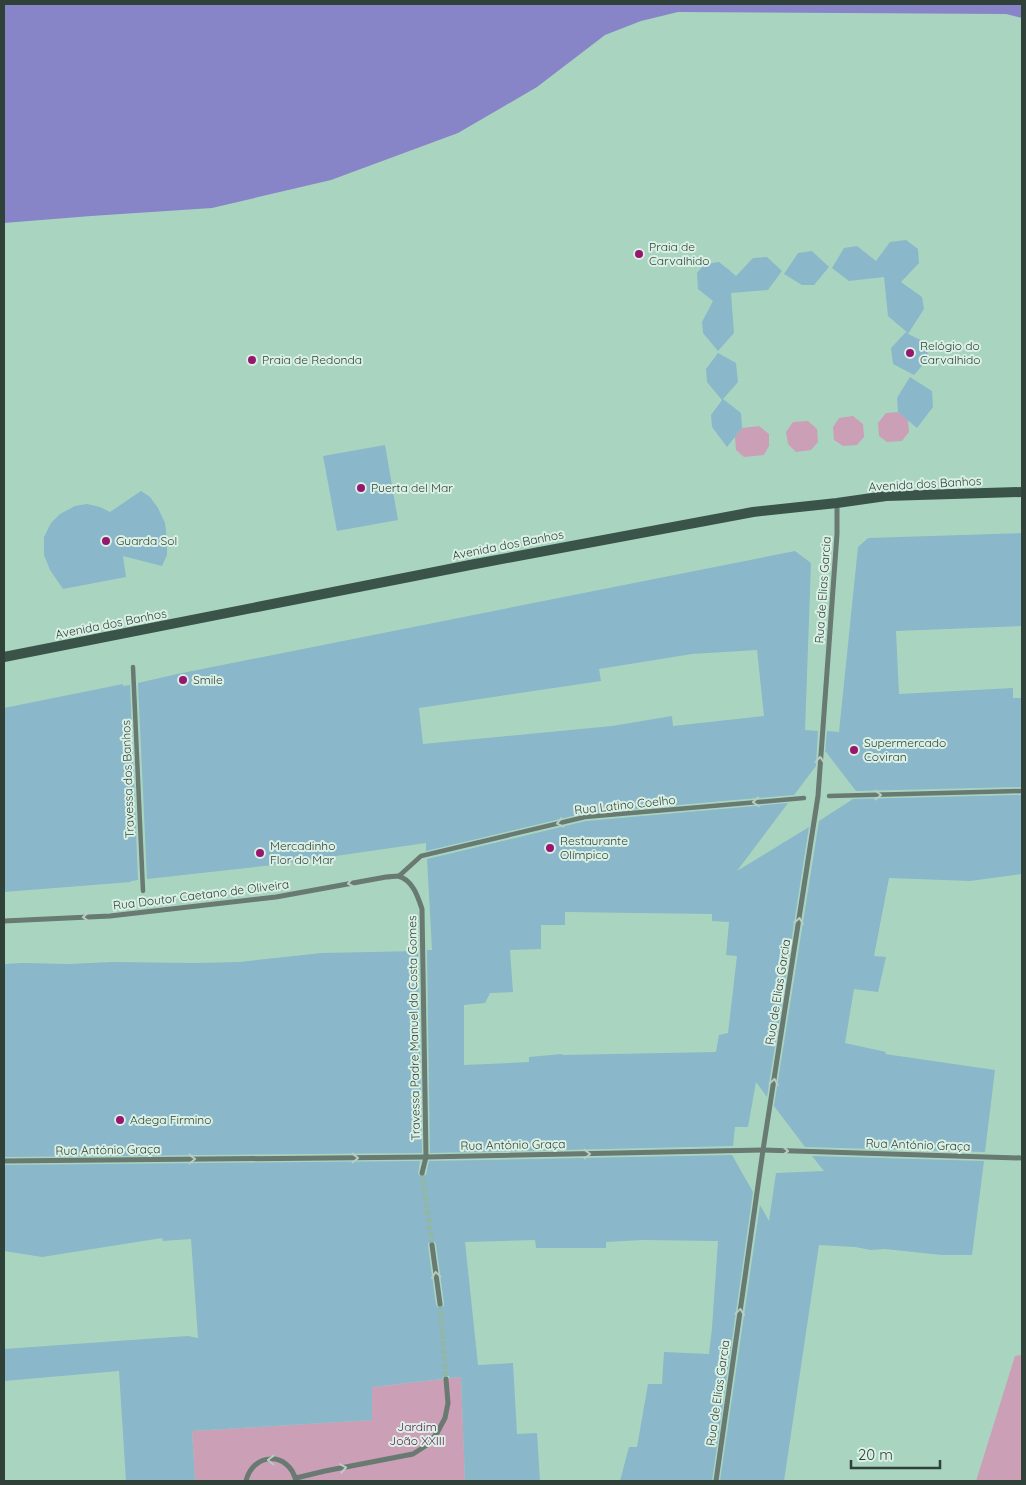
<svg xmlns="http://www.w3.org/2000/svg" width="1026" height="1485" font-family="Quicksand,sans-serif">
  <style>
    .green { fill: #cb9fb6 }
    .water { fill: #8784c8 }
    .building { fill: #8ab7c9; fill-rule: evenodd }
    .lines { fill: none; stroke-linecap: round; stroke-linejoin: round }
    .minor-tunnel { stroke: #91b7a5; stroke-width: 5; stroke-dasharray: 5 2.5; stroke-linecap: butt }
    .pedestrian { stroke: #687a71; stroke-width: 4.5 }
    .minor { stroke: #687a71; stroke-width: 5 }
    .secondary { stroke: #3a5449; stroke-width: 10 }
    .oneway { stroke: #b8cdc2 }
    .poi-dot { fill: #97166e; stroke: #daf0e5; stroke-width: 2 }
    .labels { text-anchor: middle; stroke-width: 4; stroke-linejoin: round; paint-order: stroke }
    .poi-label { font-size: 12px; fill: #2f4138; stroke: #daf0e5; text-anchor: start }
    .street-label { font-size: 12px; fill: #2f4138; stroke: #daf0e5 }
    .park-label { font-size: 12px; fill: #65124a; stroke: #daf0e5 }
  </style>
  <rect width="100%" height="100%" fill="#a9d5c0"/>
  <!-- green -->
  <g class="green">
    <polygon points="898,412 908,420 909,432 902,441 887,442 879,436 878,423 886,413"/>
    <polygon points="853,416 863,424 864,437 857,445 843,446 834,440 833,427 839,418"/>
    <polygon points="808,421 817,429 818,442 811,450 796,452 788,444 786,432 793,422"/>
    <polygon points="759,426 769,434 769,446 764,455 744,457 736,450 735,437 742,428"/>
    <polygon points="1022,1355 1022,1481 976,1481 1015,1356"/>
    <polygon points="461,1377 465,1481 195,1481 192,1431 372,1420 372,1387"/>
  </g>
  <!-- water -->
  <polygon class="water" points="4,4 1022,4 1022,18 1006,14 678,12 641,21 605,35 537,87 458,133 331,180 212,208 91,216 4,223"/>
  <!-- building -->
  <g class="building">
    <polygon points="906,240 918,249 919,263 901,282 922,297 924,309 908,334 927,343 928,359 914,375 893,364 891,348 906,332 908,333 888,316 884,277 849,281 832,268 844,248 857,246 876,261 890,242"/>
    <polygon points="812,251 829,267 814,285 802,285 784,274 798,253"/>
    <polygon points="767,257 782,271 768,290 731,293 734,333 718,351 703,333 702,322 713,301 698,289 697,273 704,264 719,262 729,270 730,269 730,271 736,276 753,258"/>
    <polygon points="718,353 736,363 738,382 723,399 741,413 742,428 727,447 712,427 711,415 722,400 707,382 706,369"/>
    <polygon points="910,377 932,391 933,407 917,428 898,412 897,398"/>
    <polygon points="385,445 398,520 337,531 323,456"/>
    <polygon points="141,491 150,497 158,508 165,523 167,539 167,555 162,566 123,556 126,577 63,589 50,570 44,555 44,537 51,523 60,514 75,506 87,504 100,507 110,512"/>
    <polygon points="1022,533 1022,626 896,631 899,694 1013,688 1013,698 1022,698 1022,787 856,791 826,752 825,753 827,731 839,732 858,547 868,538"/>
    <path d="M 795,551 L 811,563 L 805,730 L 818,731 L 816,766 L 794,795 L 585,813 L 426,851 L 426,843 L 273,865 L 147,879 L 138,683 L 177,674 ZM 757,650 L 764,716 L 673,726 L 672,716 L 612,726 L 423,744 L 419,708 L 601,681 L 599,669 L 692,654 Z"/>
    <polygon points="123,684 123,686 130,685 138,880 131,881 131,882 4,892 4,708"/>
    <polygon points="1022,795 1022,874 970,881 889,878 874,956 886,957 878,992 854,989 845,1043 886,1052 885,1054 995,1070 985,1152 805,1147 774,1106 819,821 853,799"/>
    <path d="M 788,803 L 737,871 L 809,827 L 767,1097 L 756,1082 L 748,1127 L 735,1127 L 733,1146 L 430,1153 L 427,950 L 432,950 L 427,859 L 586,821 ZM 565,912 L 712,914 L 712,921 L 729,922 L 726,955 L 737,956 L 728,1033 L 719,1035 L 716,1052 L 562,1055 L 562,1054 L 529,1057 L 529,1062 L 464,1065 L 464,1005 L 485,1003 L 490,993 L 513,992 L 510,950 L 541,949 L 541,925 L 565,925 Z"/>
    <polygon points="418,951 422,1153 4,1157 4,964 22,963 69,964 112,962 196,963 239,962 322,953"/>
    <path d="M 732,1155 L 753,1192 L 712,1481 L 620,1481 L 629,1447 L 637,1447 L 648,1384 L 662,1384 L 664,1352 L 709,1354 L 712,1328 L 718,1241 L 643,1240 L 606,1242 L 606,1248 L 536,1248 L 535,1240 L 465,1242 L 478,1365 L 513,1363 L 517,1434 L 537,1433 L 540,1481 L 465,1481 L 461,1377 L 450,1378 L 448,1375 L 445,1375 L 442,1379 L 372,1387 L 372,1420 L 192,1431 L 195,1481 L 126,1481 L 119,1371 L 4,1381 L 4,1349 L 188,1336 L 198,1338 L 191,1239 L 163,1241 L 162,1238 L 42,1257 L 4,1251 L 4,1165 L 420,1161 L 418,1174 L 421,1177 L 426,1175 L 429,1161 ZM 431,1241 L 434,1241 L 436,1244 L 444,1303 L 444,1306 L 441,1308 L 438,1308 L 436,1305 L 428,1246 L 428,1243 Z"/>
    <polygon points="812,1156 984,1161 972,1255 942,1255 885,1249 871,1250 855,1247 819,1245 784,1481 720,1481 760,1205 769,1221 776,1173 824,1171"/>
  </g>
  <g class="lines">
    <!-- minor-tunnel -->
    <g class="minor-tunnel">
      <polyline points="422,1173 432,1245"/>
      <polyline points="440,1304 446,1379"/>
    </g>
    <!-- pedestrian -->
    <g class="pedestrian">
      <polyline points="133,667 143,891"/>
      <polyline points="829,796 1022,791"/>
      <polyline points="399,876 421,856 585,817 804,798"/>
    </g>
    <!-- minor -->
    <g class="minor">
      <path d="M 4,921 L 110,916 L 276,897 L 386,877 C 389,877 395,876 398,876 C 413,880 418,897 422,909 L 426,1157 L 422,1173"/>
      <polyline points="4,1161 426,1157 763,1150 1022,1158"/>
      <polyline points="432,1245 440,1304"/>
      <polyline points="296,1478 325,1471 413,1454 427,1445 437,1433 445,1418 448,1403 446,1379"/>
      <path d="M 246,1481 C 253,1452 289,1451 296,1481"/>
      <polyline points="716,1481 763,1150 818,796 837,534 837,503"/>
    </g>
    <!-- secondary -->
    <polyline class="secondary" points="4,657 470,565 753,512 837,503 886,496 1022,492"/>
  </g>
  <!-- one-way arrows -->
  <defs><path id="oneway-chevron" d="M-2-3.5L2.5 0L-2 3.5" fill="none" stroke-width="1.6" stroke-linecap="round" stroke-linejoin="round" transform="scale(1.25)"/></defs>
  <g class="oneway">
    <use href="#oneway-chevron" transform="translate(820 760) rotate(-86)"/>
    <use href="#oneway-chevron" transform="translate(878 795) rotate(-1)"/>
    <use href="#oneway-chevron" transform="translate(756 802) rotate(175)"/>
    <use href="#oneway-chevron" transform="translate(560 823) rotate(167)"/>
    <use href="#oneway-chevron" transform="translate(351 883) rotate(169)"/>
    <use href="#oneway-chevron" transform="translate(86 917) rotate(177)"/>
    <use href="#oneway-chevron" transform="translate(799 921) rotate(-81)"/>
    <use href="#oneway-chevron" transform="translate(774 1082) rotate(-81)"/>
    <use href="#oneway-chevron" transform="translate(785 1151) rotate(2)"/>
    <use href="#oneway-chevron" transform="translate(587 1154) rotate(-1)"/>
    <use href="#oneway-chevron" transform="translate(355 1158) rotate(-1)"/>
    <use href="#oneway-chevron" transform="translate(192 1159) rotate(-1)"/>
    <use href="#oneway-chevron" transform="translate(436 1275) rotate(-98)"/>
    <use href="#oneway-chevron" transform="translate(740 1312) rotate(-82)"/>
    <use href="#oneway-chevron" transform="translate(271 1460) rotate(-179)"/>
    <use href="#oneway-chevron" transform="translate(343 1468) rotate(-10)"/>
  </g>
  <!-- markers -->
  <g class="poi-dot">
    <circle cx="639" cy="254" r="5"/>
    <circle cx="910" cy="353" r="5"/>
    <circle cx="252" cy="360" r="5"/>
    <circle cx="361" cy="488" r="5"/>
    <circle cx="106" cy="541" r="5"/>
    <circle cx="183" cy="680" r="5"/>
    <circle cx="854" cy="750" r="5"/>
    <circle cx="550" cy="848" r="5"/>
    <circle cx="260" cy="853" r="5"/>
    <circle cx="120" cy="1120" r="5"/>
  </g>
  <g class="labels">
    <!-- poi labels -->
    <g class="poi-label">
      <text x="649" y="251">Praia de<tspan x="649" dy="14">Carvalhido</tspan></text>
      <text x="920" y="350">Relógio do<tspan x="920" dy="14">Carvalhido</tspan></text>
      <text x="262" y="364">Praia de Redonda</text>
      <text x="371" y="492">Puerta del Mar</text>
      <text x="116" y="545">Guarda Sol</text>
      <text x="193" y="684">Smile</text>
      <text x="864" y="747">Supermercado<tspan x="864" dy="14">Coviran</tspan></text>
      <text x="560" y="845">Restaurante<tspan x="560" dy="14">Olímpico</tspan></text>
      <text x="270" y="850">Mercadinho<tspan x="270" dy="14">Flor do Mar</tspan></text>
      <text x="130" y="1124">Adega Firmino</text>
    </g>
    <!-- street labels -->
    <g class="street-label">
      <text transform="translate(925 484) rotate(-3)" y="4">Avenida dos Banhos</text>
      <text transform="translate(508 545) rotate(-11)" y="4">Avenida dos Banhos</text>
      <text transform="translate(823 590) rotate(-86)" y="4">Rua de Elias Garcia</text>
      <text transform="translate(111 624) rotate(-11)" y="4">Avenida dos Banhos</text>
      <text transform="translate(128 779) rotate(-92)" y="4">Travessa dos Banhos</text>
      <text transform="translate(625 805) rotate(-6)" y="4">Rua Latino Coelho</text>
      <text transform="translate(201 895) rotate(-7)" y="4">Rua Doutor Caetano de Oliveira</text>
      <text transform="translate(778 992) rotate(-81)" y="4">Rua de Elias Garcia</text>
      <text transform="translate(414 1028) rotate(-91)" y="4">Travessa Padre Manuel da Costa Gomes</text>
      <text transform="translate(513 1145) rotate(-1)" y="4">Rua António Graça</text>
      <text transform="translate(918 1145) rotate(2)" y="4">Rua António Graça</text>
      <text transform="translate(108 1150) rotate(-1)" y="4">Rua António Graça</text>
      <text transform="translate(718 1393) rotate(-82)" y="4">Rua de Elias Garcia</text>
    </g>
    <!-- park labels -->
    <g class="park-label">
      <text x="417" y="1431">Jardim<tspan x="417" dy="14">João XXIII</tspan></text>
    </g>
  </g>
  <!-- border -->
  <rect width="1026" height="1485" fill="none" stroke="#2f4138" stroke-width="10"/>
  <!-- scale -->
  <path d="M851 1460v8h89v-8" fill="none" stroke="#2f4138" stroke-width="2.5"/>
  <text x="858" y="1460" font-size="15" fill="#2f4138" stroke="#daf0e5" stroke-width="4" paint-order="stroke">20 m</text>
</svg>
